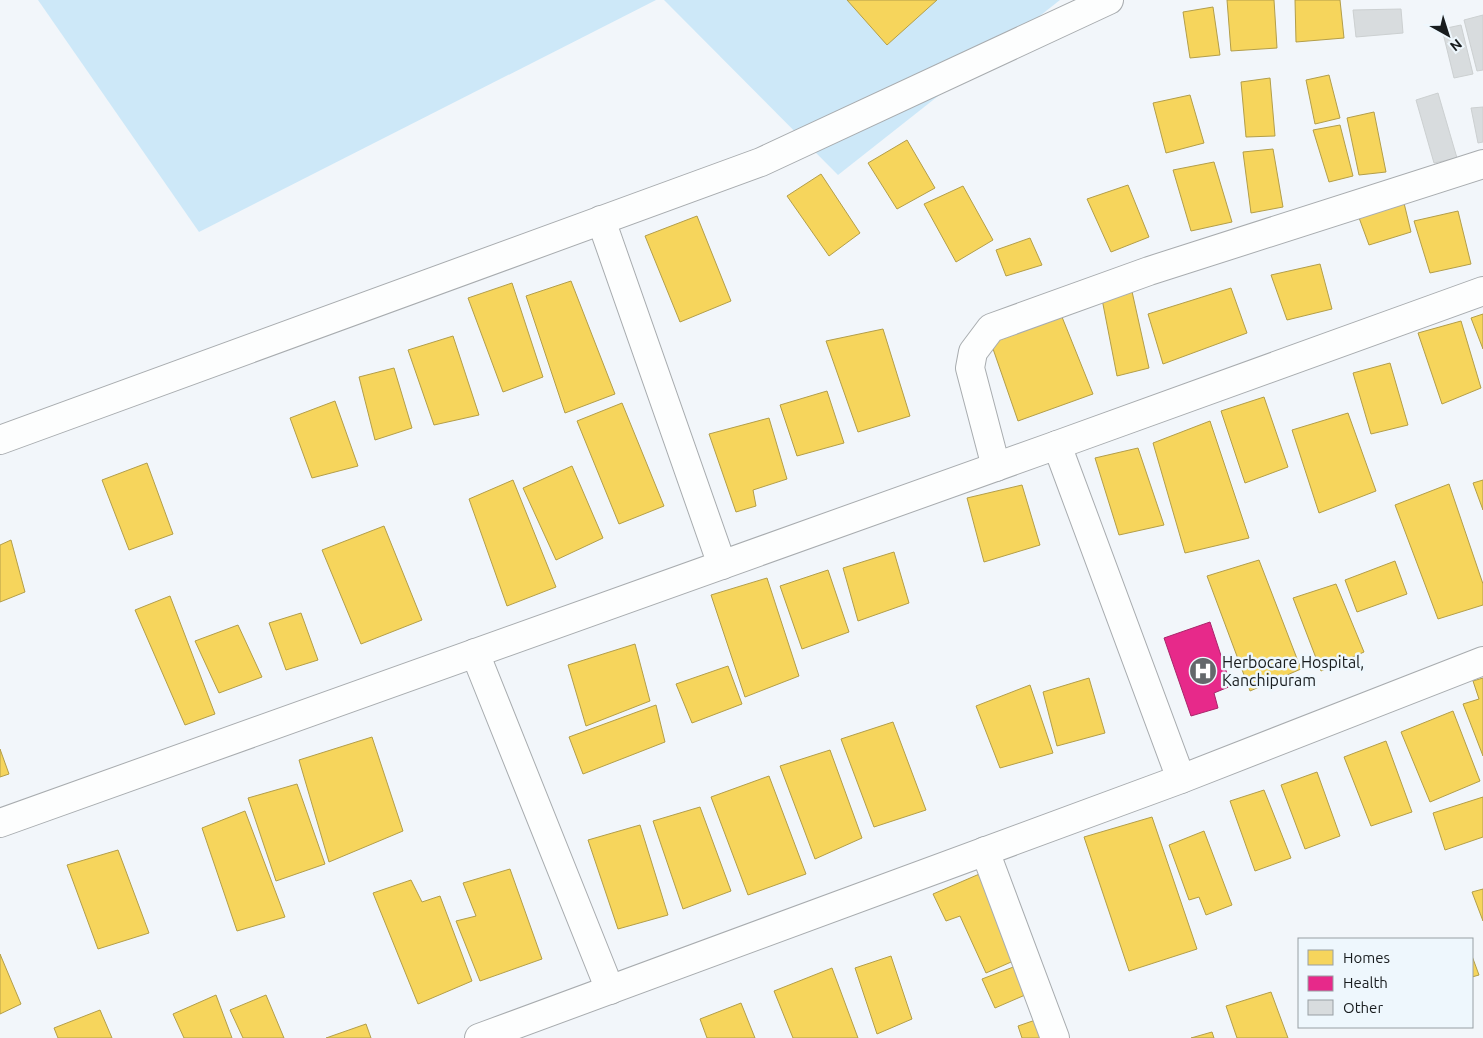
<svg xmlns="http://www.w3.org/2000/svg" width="1483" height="1038" font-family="Ubuntu,sans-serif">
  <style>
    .green { fill: #cde8f8 }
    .homes { fill: #f6d55c; stroke: #b39e49 }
    .health { fill: #e7298a; stroke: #a9256a }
    .building { fill: #d8dcde; stroke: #ccd0d1 }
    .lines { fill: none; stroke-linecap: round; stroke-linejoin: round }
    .minor-casing { stroke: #a8acaf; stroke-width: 30 }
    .minor { stroke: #fdfefe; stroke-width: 28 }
    .labels { text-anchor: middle; stroke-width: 5; stroke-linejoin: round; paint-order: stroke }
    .poi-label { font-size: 16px; fill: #181c1e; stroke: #eef7fd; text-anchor: start }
  </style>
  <rect width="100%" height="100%" fill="#f2f6fa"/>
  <!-- green -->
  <g class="green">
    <polygon points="38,0 656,0 199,232"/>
    <polygon points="664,0 1060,0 838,175"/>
  </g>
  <!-- homes -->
  <g class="homes">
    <polygon points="847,0 937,0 887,45"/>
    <polygon points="1227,0 1274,0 1277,48 1231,51"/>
    <polygon points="1295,0 1340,0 1344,38 1296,42"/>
    <polygon points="1213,7 1220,55 1190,58 1183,12"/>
    <polygon points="1329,75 1340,118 1315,124 1306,80"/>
    <polygon points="1270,78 1275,136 1246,137 1241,82"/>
    <polygon points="1190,95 1204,143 1166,153 1153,103"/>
    <polygon points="1374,112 1386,172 1359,175 1347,118"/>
    <polygon points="1340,125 1353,176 1329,182 1313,130"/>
    <polygon points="907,140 935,188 897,209 868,163"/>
    <polygon points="1273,149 1283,207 1251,213 1243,152"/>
    <polygon points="1214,162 1232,222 1191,231 1173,170"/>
    <polygon points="821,174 860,233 829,256 787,196"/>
    <polygon points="1128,185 1149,237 1111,252 1087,199"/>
    <polygon points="963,186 993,240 956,262 924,204"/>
    <polygon points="1404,203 1411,232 1369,245 1358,215"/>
    <polygon points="1458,211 1471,264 1430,273 1414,221"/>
    <polygon points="697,216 731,301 680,322 645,236"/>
    <polygon points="1030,238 1042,265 1006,276 996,250"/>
    <polygon points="1320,264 1332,309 1287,320 1271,275"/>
    <polygon points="571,281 615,394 565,413 526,296"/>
    <polygon points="512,283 543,377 503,392 468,298"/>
    <polygon points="1131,287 1149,368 1117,376 1101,294"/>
    <polygon points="1231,288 1247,333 1163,364 1148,314"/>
    <polygon points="1483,314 1483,349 1471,318"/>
    <polygon points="1062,317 1093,394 1018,421 991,343"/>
    <polygon points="1461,321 1481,388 1442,404 1418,333"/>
    <polygon points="883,329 910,416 858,432 826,341"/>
    <polygon points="453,336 479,415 434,425 408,350"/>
    <polygon points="1390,363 1408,425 1371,434 1353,373"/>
    <polygon points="394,368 412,428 375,440 359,377"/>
    <polygon points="827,391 844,443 797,456 780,405"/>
    <polygon points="1264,397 1288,467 1245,483 1221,411"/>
    <polygon points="335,401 358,466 312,478 290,418"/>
    <polygon points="622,403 664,506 619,524 577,421"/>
    <polygon points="1348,413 1376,491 1319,513 1292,430"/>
    <polygon points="769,418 787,479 753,490 756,506 736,512 709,434"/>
    <polygon points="1210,421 1249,538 1185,553 1153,443"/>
    <polygon points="1138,448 1164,525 1119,535 1095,458"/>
    <polygon points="147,463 173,534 129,550 102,480"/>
    <polygon points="572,466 603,538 556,560 523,488"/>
    <polygon points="513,480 556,587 507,606 469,499"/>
    <polygon points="1483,480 1483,510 1473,483"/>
    <polygon points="1449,484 1483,584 1483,605 1438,619 1395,505"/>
    <polygon points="1022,485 1040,545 984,562 967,498"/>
    <polygon points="384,526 422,620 361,644 322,550"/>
    <polygon points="11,540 25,592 0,602 0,545"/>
    <polygon points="894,552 909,603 858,621 843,568"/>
    <polygon points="1259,560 1301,669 1250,691 1207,576"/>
    <polygon points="1395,561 1407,594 1357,612 1345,580"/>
    <polygon points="828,570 849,632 802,649 780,586"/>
    <polygon points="767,578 799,676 745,697 711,595"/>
    <polygon points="1336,584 1364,652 1321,671 1293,598"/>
    <polygon points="170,596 215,714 185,725 135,610"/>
    <polygon points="301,613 318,660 286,670 269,623"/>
    <polygon points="238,625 262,677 219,693 195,641"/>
    <polygon points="635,644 650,701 586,726 568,665"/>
    <polygon points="728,666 742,704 692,723 676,684"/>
    <polygon points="1089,678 1105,733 1057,746 1043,692"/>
    <polygon points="1483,678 1483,756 1463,704 1479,699 1473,681"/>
    <polygon points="1030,685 1053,753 1000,768 976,706"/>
    <polygon points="656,705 665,742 583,774 569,737"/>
    <polygon points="1453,711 1480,781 1430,802 1401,732"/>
    <polygon points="893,722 926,810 874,827 841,739"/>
    <polygon points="372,737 403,831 329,862 299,760"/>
    <polygon points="1386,741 1412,812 1371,826 1344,757"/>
    <polygon points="0,749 9,774 0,777"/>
    <polygon points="830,750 862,838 815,859 780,766"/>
    <polygon points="1317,772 1340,836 1305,849 1281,785"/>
    <polygon points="769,776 806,874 748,895 711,797"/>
    <polygon points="297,784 325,864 276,881 248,798"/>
    <polygon points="1264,790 1291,858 1255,871 1230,801"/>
    <polygon points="1483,797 1483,837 1445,850 1433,813"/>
    <polygon points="700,807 731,891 683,909 653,821"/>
    <polygon points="245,811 285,917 237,931 202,828"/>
    <polygon points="1152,817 1197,949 1129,971 1084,837"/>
    <polygon points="640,825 668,915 618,929 588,840"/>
    <polygon points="1204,831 1232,905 1206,915 1199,897 1189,900 1169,845"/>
    <polygon points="118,850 149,933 98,949 67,865"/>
    <polygon points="998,866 1034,952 986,973 960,916 946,921 933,894"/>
    <polygon points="510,869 542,959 480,981 456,921 476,916 463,883"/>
    <polygon points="411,880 422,902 440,896 472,981 418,1004 373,893"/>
    <polygon points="1483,889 1483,921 1472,892"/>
    <polygon points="0,954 21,1004 0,1014"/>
    <polygon points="891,956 912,1019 877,1034 855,968"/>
    <polygon points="1472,956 1479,975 1472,977"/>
    <polygon points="1029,961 1039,989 995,1008 982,979"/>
    <polygon points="832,968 858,1038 793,1038 774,991"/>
    <polygon points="1271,992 1288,1038 1237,1038 1226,1006"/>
    <polygon points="216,995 232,1038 184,1038 173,1014"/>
    <polygon points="266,995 284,1038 243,1038 230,1010"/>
    <polygon points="741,1003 755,1038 707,1038 700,1019"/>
    <polygon points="100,1010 112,1038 58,1038 54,1028"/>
    <polygon points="1056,1013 1064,1038 1022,1038 1018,1026"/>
    <polygon points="366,1024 371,1038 326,1038"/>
    <polygon points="1212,1032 1214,1038 1191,1038"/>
  </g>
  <!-- health -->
  <polygon class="health" points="1210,622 1231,686 1214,693 1218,708 1191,716 1164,638"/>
  <!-- building -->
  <g class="building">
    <polygon points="1401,9 1403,33 1356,37 1353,10"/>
    <polygon points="1483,15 1483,70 1477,71 1464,20"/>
    <polygon points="1461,25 1473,74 1454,78 1442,29"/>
    <polygon points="1438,93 1457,158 1434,163 1416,100"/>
    <polygon points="1483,107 1483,142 1478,143 1471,108"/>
  </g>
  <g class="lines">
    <!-- minor casing -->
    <g class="minor-casing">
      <g id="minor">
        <polyline points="601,220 722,565"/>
        <polyline points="0,440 761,162 1109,0"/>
        <polyline points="1057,445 1483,291"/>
        <polyline points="996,467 970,368 973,352 991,328 1149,271 1483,164"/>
        <polyline points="475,653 610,990"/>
        <polyline points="0,823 1057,445 1181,779"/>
        <polyline points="985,851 1055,1038"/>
        <polyline points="479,1038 1181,779 1483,661"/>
      </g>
    </g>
    <!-- minor -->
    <use href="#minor" class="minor"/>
  </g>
  <!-- icons -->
  <defs>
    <g id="hospital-disc" transform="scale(1.4375)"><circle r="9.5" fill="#64686b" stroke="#eef7fd"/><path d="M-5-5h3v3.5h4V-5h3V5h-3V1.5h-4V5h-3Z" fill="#fff"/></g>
  </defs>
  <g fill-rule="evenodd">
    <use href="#hospital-disc" x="1203" y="671"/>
  </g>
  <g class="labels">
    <!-- poi labels -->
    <g class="poi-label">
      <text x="1222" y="668">Herbocare Hospital,<tspan x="1222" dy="18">Kanchipuram</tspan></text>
    </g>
  </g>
  <!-- legend -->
  <rect x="1298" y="938" width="175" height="90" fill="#eef7fd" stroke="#989fa4"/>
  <rect x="1308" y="950" width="25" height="15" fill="#f6d55c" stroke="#989fa4"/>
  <text x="1343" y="963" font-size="15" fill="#181c1e">Homes</text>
  <rect x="1308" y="976" width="25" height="15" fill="#e7298a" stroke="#989fa4"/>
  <text x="1343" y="988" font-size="15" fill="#181c1e">Health</text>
  <rect x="1308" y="1000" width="25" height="15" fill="#d8dcde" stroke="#989fa4"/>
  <text x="1343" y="1013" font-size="15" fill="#181c1e">Other</text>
  <!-- north arrow -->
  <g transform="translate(1448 35) rotate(141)" stroke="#eef7fd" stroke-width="4" paint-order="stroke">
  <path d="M0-4L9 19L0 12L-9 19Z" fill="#181c1e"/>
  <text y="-8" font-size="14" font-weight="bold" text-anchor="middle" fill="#181c1e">N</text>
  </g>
</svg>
